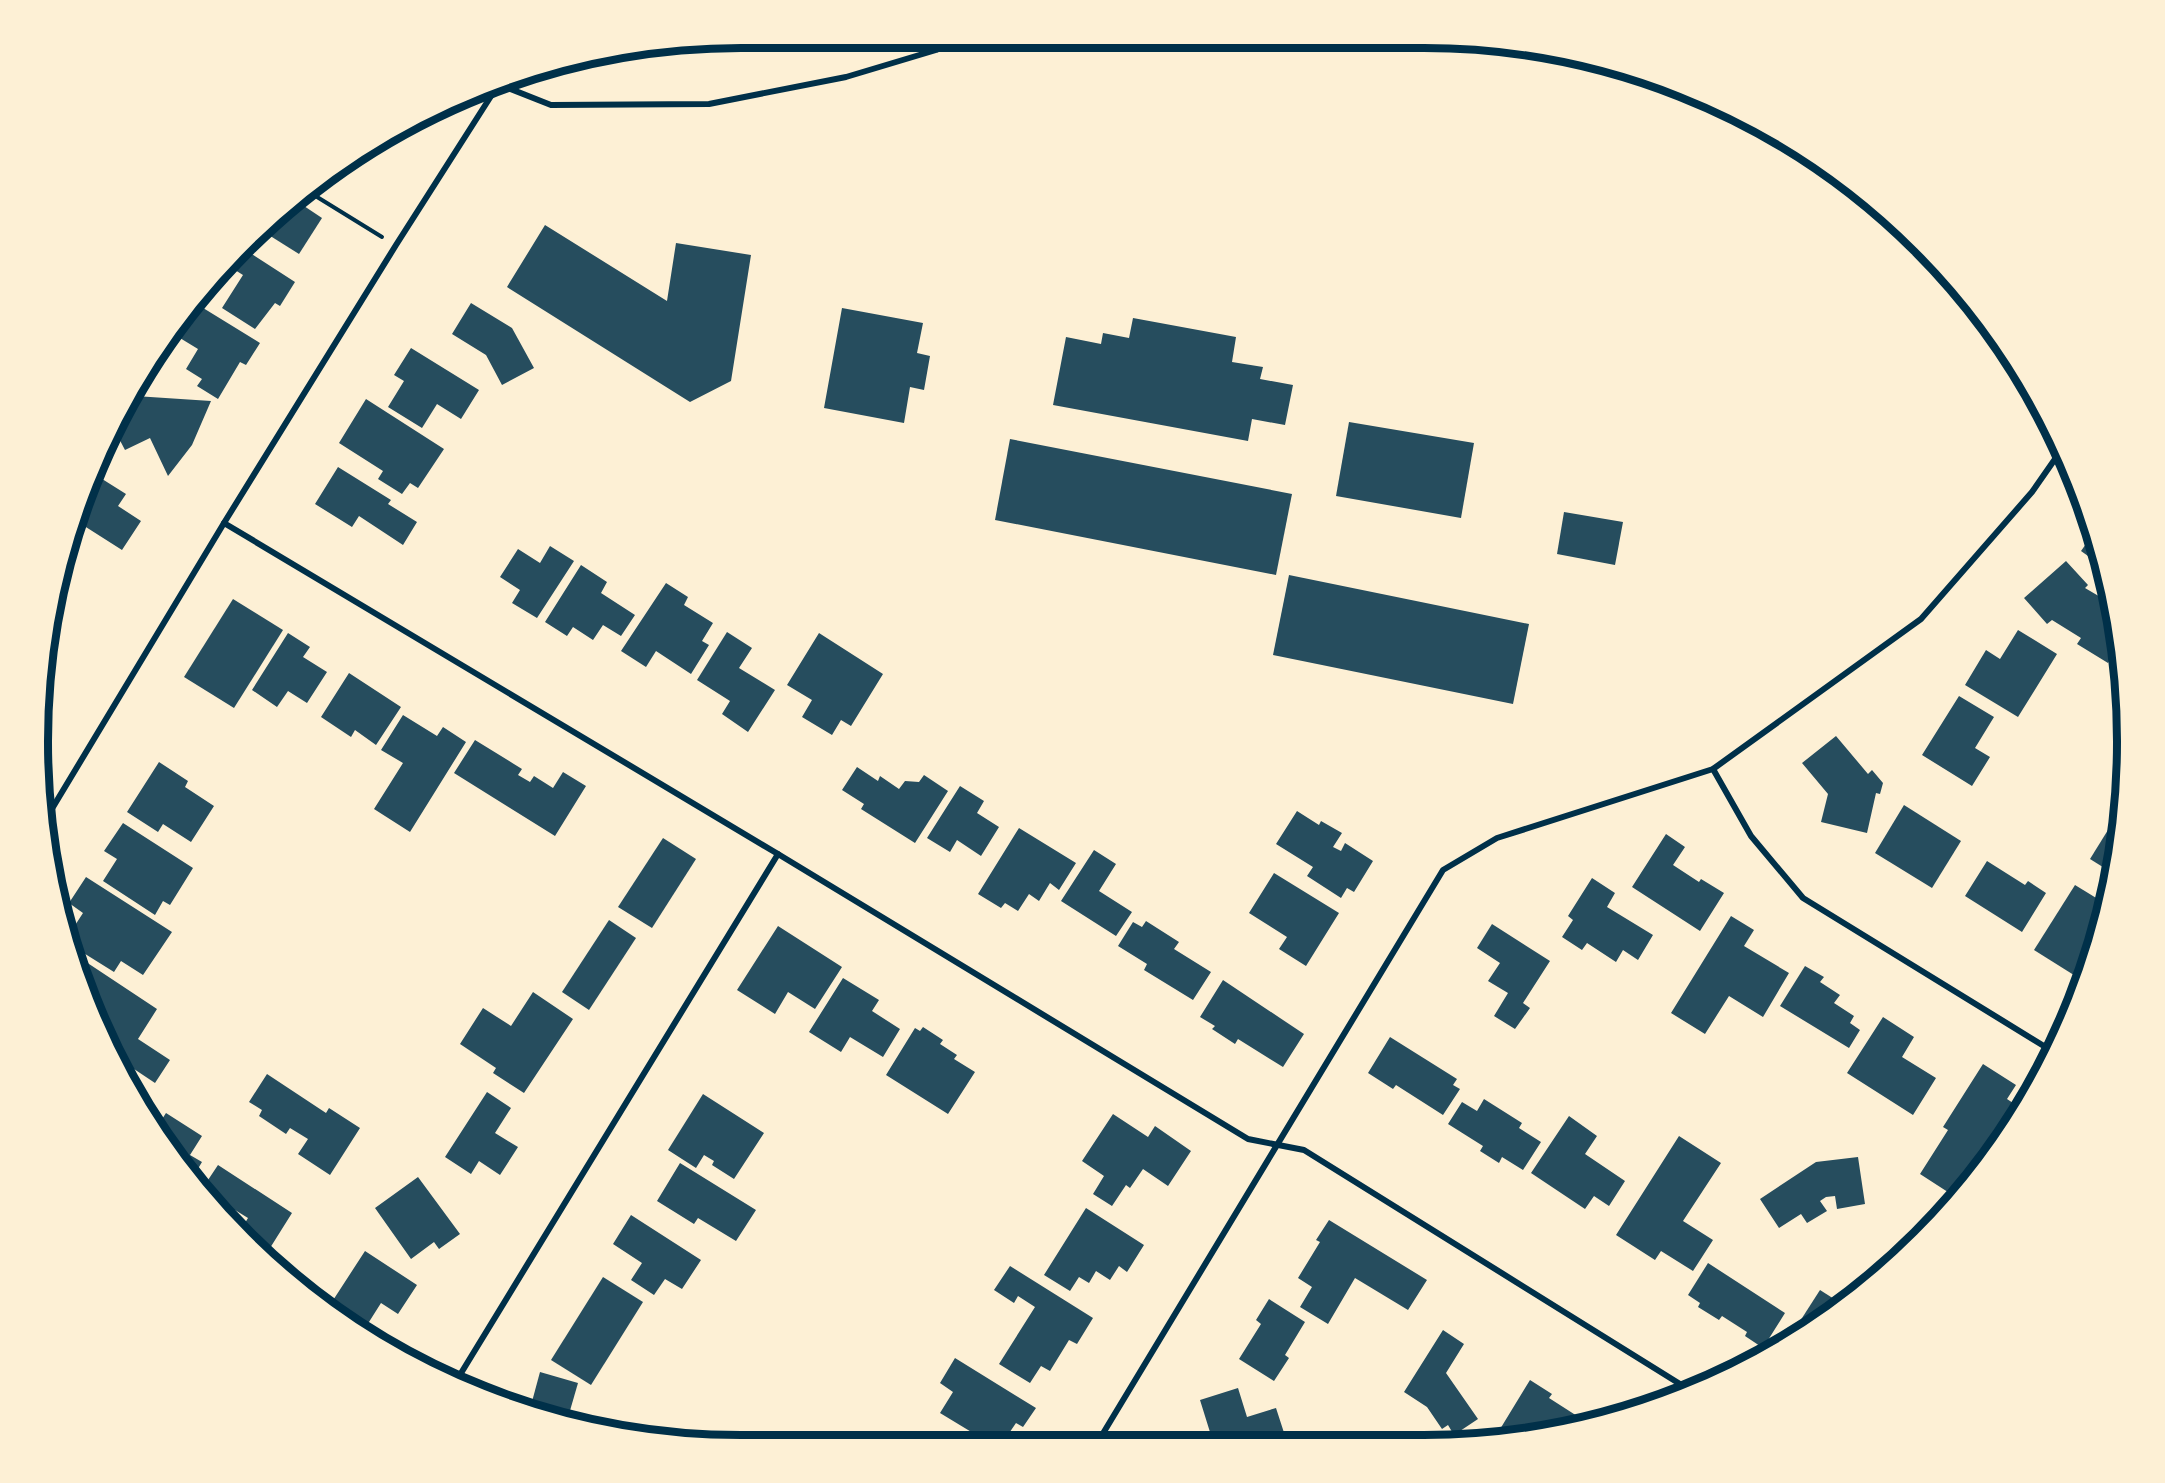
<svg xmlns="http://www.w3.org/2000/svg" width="2165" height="1483" font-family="Lato,sans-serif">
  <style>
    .building { fill: #264d5e }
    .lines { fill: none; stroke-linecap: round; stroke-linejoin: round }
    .path { stroke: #003049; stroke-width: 4 }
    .minor { stroke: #003049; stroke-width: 6 }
    .rim { fill: none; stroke: #003049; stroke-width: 8 }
  </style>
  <rect width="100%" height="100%" fill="#fdf0d5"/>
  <!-- building -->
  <g class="building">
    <polygon points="298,202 322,218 299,254 264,232"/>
    <polygon points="545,225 667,301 676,243 751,255 731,381 690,402 507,287"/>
    <polygon points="244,249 295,282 280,306 275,303 255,329 222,308 243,275 227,265"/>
    <polygon points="195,303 260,343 246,365 240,362 218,399 197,386 202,379 186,369 198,349 175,335"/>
    <polygon points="471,303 512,328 534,368 502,385 486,355 452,334"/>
    <polygon points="842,308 923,323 917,353 930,356 924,390 910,387 904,423 824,408"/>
    <polygon points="1133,318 1236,337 1232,362 1263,367 1260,379 1293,385 1285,425 1252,419 1248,441 1053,405 1066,337 1101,344 1103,333 1129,338"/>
    <polygon points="411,348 479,390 461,419 437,404 422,428 388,407 404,381 394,375"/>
    <polygon points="135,396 211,401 192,445 168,476 150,438 125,450 114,429 127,405 134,405"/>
    <polygon points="366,399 444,449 418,488 410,483 402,494 378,479 383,471 339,443"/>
    <polygon points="1349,422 1474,443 1461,518 1336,496"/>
    <polygon points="1010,439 1292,494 1276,575 995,520"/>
    <polygon points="338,467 391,500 388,504 417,522 403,545 359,516 352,527 315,504"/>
    <polygon points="91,472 126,494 118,506 141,521 122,550 78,522"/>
    <polygon points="1564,512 1623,522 1615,565 1557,554"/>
    <polygon points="2093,534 2094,539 2102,566 2081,551"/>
    <polygon points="550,546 574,561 537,618 512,603 520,590 500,577 518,549 540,563"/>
    <polygon points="2066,561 2088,585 2085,588 2102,598 2105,593 2112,596 2118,646 2108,663 2077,644 2081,638 2052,620 2047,624 2024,598"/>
    <polygon points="581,565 607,582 601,593 635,615 621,636 603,625 593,640 573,627 567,636 545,622"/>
    <polygon points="1289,575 1529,624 1513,704 1273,655"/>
    <polygon points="666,583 688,597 684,605 713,623 702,641 709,645 691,674 656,651 646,667 621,651"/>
    <polygon points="233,599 283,630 234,708 184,677"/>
    <polygon points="2018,630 2057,654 2018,717 1965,685 1986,650 2000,659"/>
    <polygon points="727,632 752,648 739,668 775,690 748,732 722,714 730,701 697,680"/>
    <polygon points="288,633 310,647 303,657 327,672 307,703 288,691 277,707 252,690"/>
    <polygon points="819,633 883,674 851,726 841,720 832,735 802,717 812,700 787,685"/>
    <polygon points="349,673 401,707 376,745 355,730 351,737 321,717"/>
    <polygon points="1959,696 1994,717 1975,748 1990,757 1972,786 1922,755"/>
    <polygon points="403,715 437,736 443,727 466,742 410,832 374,809 403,763 381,750"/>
    <polygon points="1836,736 1868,774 1872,770 1883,783 1880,794 1876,793 1867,833 1821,822 1828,794 1802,763"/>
    <polygon points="475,740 522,769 518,775 530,782 534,776 553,788 563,772 586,786 555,836 454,773"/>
    <polygon points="159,762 188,781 185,787 214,806 191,842 163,824 158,832 127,812"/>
    <polygon points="857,767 878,781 880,776 899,789 905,781 919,782 924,775 948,791 915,843 861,809 864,804 842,790"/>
    <polygon points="960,786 984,801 977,813 999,827 981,856 957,840 950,852 927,838"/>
    <polygon points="1904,805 1961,841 1932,888 1875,853"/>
    <polygon points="2121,809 2114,874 2090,859"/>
    <polygon points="1297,811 1319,825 1321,821 1342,833 1333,847 1341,851 1345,843 1373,861 1354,892 1347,888 1341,898 1307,876 1313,867 1276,844"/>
    <polygon points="123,823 193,868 170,905 163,901 155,915 103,881 117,859 104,851"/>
    <polygon points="1019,828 1076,863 1059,890 1050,883 1039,901 1029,894 1018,911 1005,903 1001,908 978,894"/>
    <polygon points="1666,834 1685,847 1673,865 1699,882 1701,879 1724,893 1700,931 1632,887"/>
    <polygon points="663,838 696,859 652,928 618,907"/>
    <polygon points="1094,850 1116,864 1099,891 1132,912 1116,936 1061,901"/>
    <polygon points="1987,861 2025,885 2028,881 2046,893 2022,932 1965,896"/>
    <polygon points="1274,873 1339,913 1306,966 1279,949 1287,937 1249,913"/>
    <polygon points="86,877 172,932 143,975 121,961 114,972 74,947 70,933 83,913 69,903"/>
    <polygon points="1592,878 1615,893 1607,907 1653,935 1638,960 1623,950 1616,962 1587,943 1582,950 1562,937 1573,920 1568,916"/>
    <polygon points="2075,885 2106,904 2090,958 2077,977 2034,950"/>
    <polygon points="1731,916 1754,930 1744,946 1789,973 1763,1017 1729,996 1705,1034 1671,1013"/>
    <polygon points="609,920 636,938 589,1010 562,992"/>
    <polygon points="1146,921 1179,942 1174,949 1211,972 1193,1000 1144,970 1147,964 1118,946 1133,922 1142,927"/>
    <polygon points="1492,924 1550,961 1523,1003 1530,1008 1515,1029 1494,1016 1508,993 1488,981 1500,963 1477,948"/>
    <polygon points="778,926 842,967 815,1009 788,992 775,1014 737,990"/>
    <polygon points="77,956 157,1009 138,1039 170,1060 155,1083 110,1053 102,1028 103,1026 101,1024"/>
    <polygon points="1805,966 1824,977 1820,982 1840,995 1834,1003 1854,1016 1850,1023 1860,1030 1849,1048 1780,1006"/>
    <polygon points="843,978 879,1000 872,1011 900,1029 883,1057 850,1037 841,1052 809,1032"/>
    <polygon points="1223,980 1304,1034 1283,1067 1238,1039 1235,1044 1212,1029 1215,1026 1200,1017"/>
    <polygon points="533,992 573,1019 524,1093 493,1073 496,1068 460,1044 483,1008 511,1026"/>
    <polygon points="1883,1017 1914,1037 1902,1057 1936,1078 1913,1115 1847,1073"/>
    <polygon points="923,1027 943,1040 940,1044 957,1055 954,1059 975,1072 948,1114 886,1075 915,1028 920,1031"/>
    <polygon points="1390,1037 1457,1079 1453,1085 1460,1089 1443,1115 1396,1085 1393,1089 1368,1073"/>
    <polygon points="1983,1064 2016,1085 2007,1099 2016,1105 1992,1141 1996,1143 1984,1163 1973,1177 1969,1174 1954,1196 1920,1174 1948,1130 1943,1127"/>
    <polygon points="267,1074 326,1113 329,1108 360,1128 330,1175 298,1154 308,1139 290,1128 286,1134 259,1116 262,1110 249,1102"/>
    <polygon points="487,1092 511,1108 495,1133 518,1147 500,1175 479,1161 471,1174 445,1157"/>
    <polygon points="703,1094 764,1133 734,1179 712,1165 714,1161 704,1155 696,1168 668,1150"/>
    <polygon points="1484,1099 1522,1123 1519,1128 1541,1142 1523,1170 1502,1157 1499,1163 1480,1151 1483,1146 1448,1124 1462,1102 1477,1111"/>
    <polygon points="166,1113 202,1136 190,1155 202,1162 193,1177 155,1130"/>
    <polygon points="1113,1114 1148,1137 1155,1126 1191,1151 1168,1186 1143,1169 1130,1188 1126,1185 1112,1206 1093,1194 1104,1176 1082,1161"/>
    <polygon points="1569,1116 1597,1136 1585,1154 1625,1181 1609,1206 1594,1196 1585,1209 1531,1173"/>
    <polygon points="1679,1136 1721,1163 1683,1221 1713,1240 1693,1271 1661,1251 1655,1260 1616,1235"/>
    <polygon points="1858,1157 1865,1204 1837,1209 1835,1196 1826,1197 1820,1201 1827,1211 1807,1223 1801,1214 1779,1228 1760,1199 1816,1162"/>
    <polygon points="680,1163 756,1210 736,1241 698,1218 694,1224 657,1201"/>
    <polygon points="218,1165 292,1213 265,1256 239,1233 248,1218 235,1210 228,1220 202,1189"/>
    <polygon points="418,1177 460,1234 439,1249 434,1242 411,1259 375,1208"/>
    <polygon points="1086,1208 1144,1245 1127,1272 1119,1266 1110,1280 1096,1271 1089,1283 1079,1277 1070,1291 1044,1275"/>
    <polygon points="631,1215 701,1260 682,1289 665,1279 654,1295 631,1280 642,1263 613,1244"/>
    <polygon points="1329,1220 1427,1280 1408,1310 1355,1278 1328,1324 1300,1307 1312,1287 1298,1278 1320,1242 1316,1240"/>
    <polygon points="365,1251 417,1285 398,1314 381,1303 362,1333 350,1327 328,1308"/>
    <polygon points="1708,1263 1785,1313 1763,1348 1745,1336 1747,1332 1722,1316 1719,1320 1698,1307 1700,1303 1688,1295"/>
    <polygon points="1010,1266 1093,1318 1077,1344 1069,1340 1050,1371 1041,1366 1030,1383 999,1364 1035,1307 1018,1296 1014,1303 994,1290"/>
    <polygon points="603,1277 643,1302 591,1385 551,1360"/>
    <polygon points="1820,1290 1842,1304 1815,1327 1786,1343"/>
    <polygon points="1269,1299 1305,1322 1285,1355 1289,1358 1274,1381 1239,1359 1261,1324 1256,1320"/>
    <polygon points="1443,1330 1464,1344 1446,1373 1478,1419 1454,1435 1448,1425 1442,1429 1427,1407 1404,1392"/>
    <polygon points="955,1358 1036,1408 1023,1427 1016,1423 1001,1445 978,1445 968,1439 973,1433 940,1413 953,1392 940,1383"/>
    <polygon points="540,1372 578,1383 567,1421 530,1409"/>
    <polygon points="1530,1380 1552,1394 1549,1398 1588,1423 1561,1432 1494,1439"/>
    <polygon points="1238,1388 1247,1417 1276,1408 1288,1445 1214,1445 1200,1400"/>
  </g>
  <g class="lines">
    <!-- path -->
    <polyline class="path" points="309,192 382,237"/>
    <!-- minor -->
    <g class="minor">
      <polyline points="498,84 551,105 709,104 846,77 936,50 960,38"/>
      <polyline points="224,523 778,854 1248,1139 1304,1150 1688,1389"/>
      <polyline points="1713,769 1751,836 1803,898 2052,1051"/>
      <polyline points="44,822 224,523 396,245 500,82"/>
      <polyline points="455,1383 778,854"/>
      <polyline points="1096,1445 1443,870 1497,838 1713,769 1921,619 2032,492 2062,449"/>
    </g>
  </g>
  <!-- crop -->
  <path d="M0 0H2165V1483H0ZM741 48H1424A693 693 0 0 1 2117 741V742A693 693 0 0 1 1424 1435H741A693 693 0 0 1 48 742V741A693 693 0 0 1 741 48Z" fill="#fdf0d5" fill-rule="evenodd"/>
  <path class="rim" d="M741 48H1424A693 693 0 0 1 2117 741V742A693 693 0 0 1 1424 1435H741A693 693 0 0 1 48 742V741A693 693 0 0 1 741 48Z"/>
</svg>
